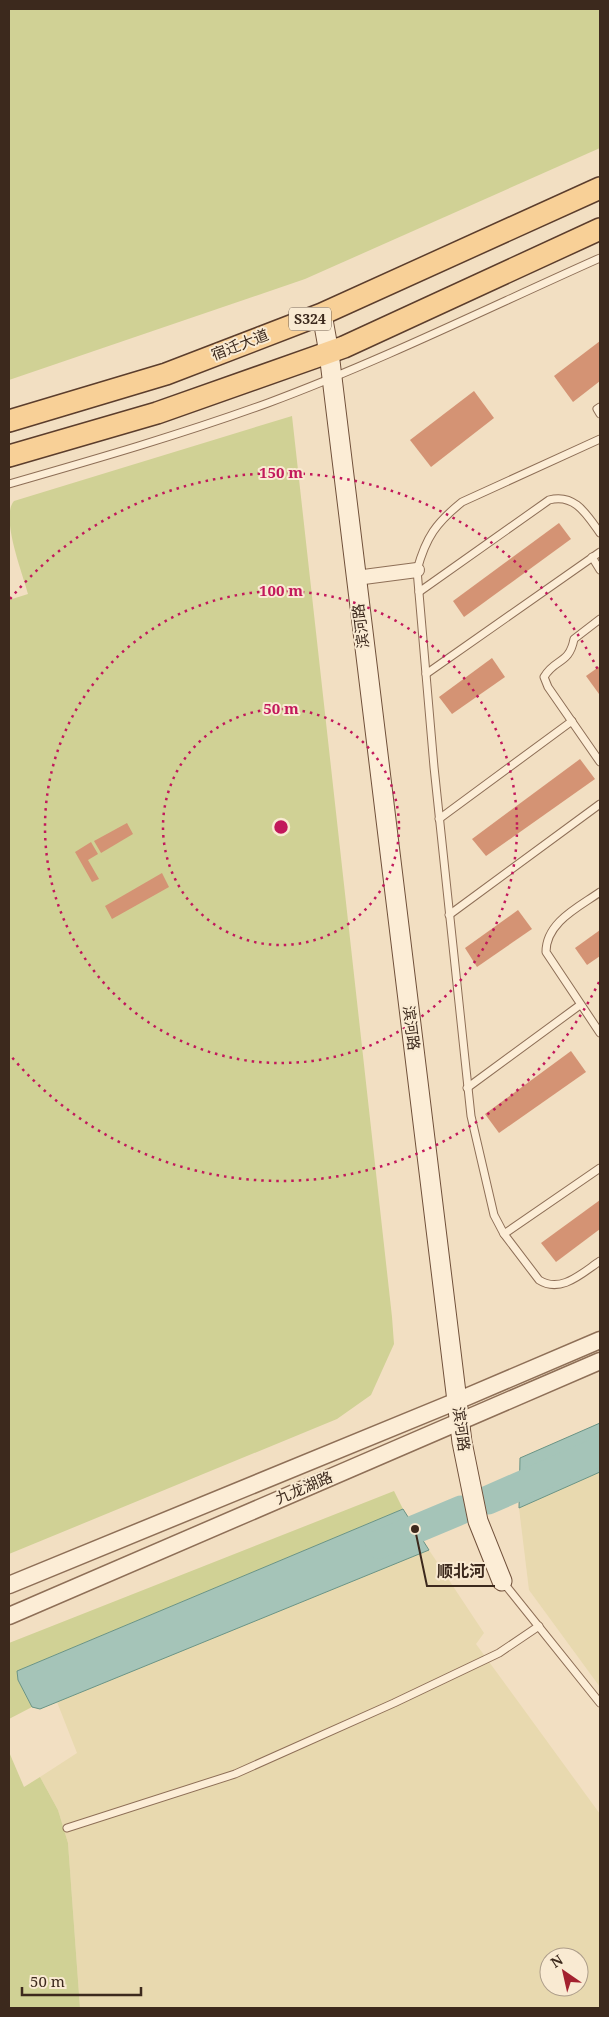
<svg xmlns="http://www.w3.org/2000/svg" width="609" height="2017" font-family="'Noto Serif','Noto Sans SC',serif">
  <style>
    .farmland { fill: #e8d9af; fill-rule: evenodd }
    .green { fill: #d0d195 }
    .water { fill: #a5c4b8; stroke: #6a9485 }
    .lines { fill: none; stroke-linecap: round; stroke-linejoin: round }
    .river { stroke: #a5c4b8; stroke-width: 29 }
    .building { fill: #d49374 }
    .service-casing { stroke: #8e6f57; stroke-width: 9 }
    .minor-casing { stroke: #8e6f57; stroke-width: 16 }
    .tertiary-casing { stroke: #8e6f57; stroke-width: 19 }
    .secondary-casing { stroke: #70503a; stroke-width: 21 }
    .primary-casing { stroke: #5b3d2c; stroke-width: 24 }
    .service { stroke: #fcedd6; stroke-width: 7 }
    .minor { stroke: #fcedd6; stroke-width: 14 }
    .tertiary { stroke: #fcedd6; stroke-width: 16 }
    .secondary { stroke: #fcedd6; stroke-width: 19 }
    .primary { stroke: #f8d097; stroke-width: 21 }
    .ring { fill: none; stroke: #c2185b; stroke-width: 2.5; stroke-dasharray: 2.5 5 }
    .labels { text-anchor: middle; stroke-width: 4; stroke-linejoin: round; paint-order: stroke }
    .shield { fill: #f9ead2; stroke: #756353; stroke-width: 1 }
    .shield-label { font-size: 14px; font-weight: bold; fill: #3c291d }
    .street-label { font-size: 15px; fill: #3c291d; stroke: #f9ead2 }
    .centre { fill: #c2185b; stroke: #f9ead2; stroke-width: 2.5 }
    .ring-label { font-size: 15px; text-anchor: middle; font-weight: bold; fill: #c2185b; stroke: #f9ead2; stroke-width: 4; stroke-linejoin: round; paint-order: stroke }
    .leader { fill: none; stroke: #3c291d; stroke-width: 2 }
    .callout-dot { fill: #3c291d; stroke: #f9ead2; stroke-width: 2 }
    .callout-label { font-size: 16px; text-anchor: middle; font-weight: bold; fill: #3c291d; stroke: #f9ead2; stroke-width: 4; stroke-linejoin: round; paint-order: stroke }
  </style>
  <rect width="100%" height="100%" fill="#f2dfc2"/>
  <!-- farmland -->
  <g class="farmland">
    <polygon points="600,1472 600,1687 529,1590 519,1508"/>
    <path d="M 429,1550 L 484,1633 L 476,1644 L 600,1814 L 600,2008 L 80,2008 L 68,1843 L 58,1810 L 40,1777 L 77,1753 L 57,1702 ZM 549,1957 L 579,1957 L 579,1987 L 549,1987 Z"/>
  </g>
  <!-- green -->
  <g class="green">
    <polygon points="9,9 600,9 600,148 305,279 9,380"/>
    <path d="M 292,416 L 392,1317 L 394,1344 L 371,1395 L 337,1419 L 9,1554 L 9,600 L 28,594 C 23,574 0,517 14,501 Z"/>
    <polygon points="394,1491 403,1509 17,1671 18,1680 32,1707 9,1719 9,1643"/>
    <polygon points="9,1752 24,1787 40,1777 58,1810 68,1843 80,2008 9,2008"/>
  </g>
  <!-- water -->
  <g class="water">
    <polygon points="600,1423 600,1472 519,1508 520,1458"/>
    <polygon points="403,1509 429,1550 40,1709 32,1707 18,1680 17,1671"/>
  </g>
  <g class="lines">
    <!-- river -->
    <g class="river">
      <polyline points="488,1500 600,1451"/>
      <polyline points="380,1544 461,1510"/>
    </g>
  </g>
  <!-- building -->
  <g class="building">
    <polygon points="600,341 600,381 573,402 554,376"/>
    <polygon points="474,391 494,418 431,467 410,440"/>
    <polygon points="559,523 571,539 464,617 453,601"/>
    <polygon points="492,658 505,677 452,714 439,697"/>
    <polygon points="600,666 600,693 599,694 586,676"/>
    <polygon points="580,759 595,779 486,856 472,839"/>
    <polygon points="127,823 133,834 101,853 94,841"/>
    <polygon points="91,842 98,854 88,860 99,879 92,882 75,852"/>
    <polygon points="162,873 169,887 112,919 105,906"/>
    <polygon points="518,910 532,929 477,967 465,948"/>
    <polygon points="600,930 600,956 587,965 575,948"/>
    <polygon points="571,1051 586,1072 499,1133 485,1114"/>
    <polygon points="600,1200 600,1229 556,1262 541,1243"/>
  </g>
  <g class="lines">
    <!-- service casing -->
    <g class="service-casing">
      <g id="service">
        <polyline points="600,407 597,409 600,414"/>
        <path d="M 600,439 L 462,502 C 436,523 426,537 417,570 L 434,767 L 471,1116 L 494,1215 L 504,1234 L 539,1280 C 561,1294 582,1273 600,1261"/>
        <path d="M 9,484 C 96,459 183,434 268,403 C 381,361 490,307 600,258"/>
        <polyline points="592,557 600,570"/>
        <path d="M 419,592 L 549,500 C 575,493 587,515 600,533"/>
        <path d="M 600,619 L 574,639 C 569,665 555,658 544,677 L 548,687 L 600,762"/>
        <polyline points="426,674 600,552"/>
        <polyline points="439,819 572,721"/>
        <path d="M 600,892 C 579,907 546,922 546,952 L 600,1033"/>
        <polyline points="449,915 600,804"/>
        <polyline points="467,1088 580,1005"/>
        <polyline points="504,1234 600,1168"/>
        <polyline points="503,1582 600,1703"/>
        <polyline points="67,1828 235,1774 394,1703 499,1653 539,1626"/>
      </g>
    </g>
    <!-- minor casing -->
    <g class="minor-casing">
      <polyline id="minor" points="356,578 417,570"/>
    </g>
    <!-- tertiary casing -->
    <g class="tertiary-casing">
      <g id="tertiary">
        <polyline points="9,1585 457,1401 600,1340"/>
        <polyline points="9,1616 600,1361"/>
      </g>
    </g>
    <!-- secondary casing -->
    <g class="secondary-casing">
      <polyline id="secondary" points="322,314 329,353 462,1442 478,1521 502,1581"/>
    </g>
    <!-- primary casing -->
    <g class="primary-casing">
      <g id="primary">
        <polyline points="9,421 166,374 322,314 600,188"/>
        <polyline points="9,456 157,413 344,347 600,229"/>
      </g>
    </g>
    <!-- service -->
    <use href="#service" class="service"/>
    <!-- minor -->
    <use href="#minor" class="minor"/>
    <!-- tertiary -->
    <use href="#tertiary" class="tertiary"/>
    <!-- secondary -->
    <use href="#secondary" class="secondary"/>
    <!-- primary -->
    <use href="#primary" class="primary"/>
  </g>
  <!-- distance rings -->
  <g class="ring">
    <circle cx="281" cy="827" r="118"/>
    <circle cx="281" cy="827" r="236"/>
    <path d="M599 982A354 354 0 0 1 10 1055M10 599A354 354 0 0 1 599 672"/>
  </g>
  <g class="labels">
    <!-- shield labels -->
    <rect class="shield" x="289" y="307.5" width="42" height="23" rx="4"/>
    <g class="shield-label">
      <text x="310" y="324">S324</text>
    </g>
    <!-- street labels -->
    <g class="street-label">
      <text transform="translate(240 345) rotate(-21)" y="5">宿迁大道</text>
      <text transform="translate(361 626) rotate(-97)" y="5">滨河路</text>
      <text transform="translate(411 1028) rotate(83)" y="5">滨河路</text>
      <text transform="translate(461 1429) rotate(82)" y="5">滨河路</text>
      <text transform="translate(304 1488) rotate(-23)" y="5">九龙湖路</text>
    </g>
  </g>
  <circle cx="281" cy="827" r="8" class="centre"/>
  <g class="ring-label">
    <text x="281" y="478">150 m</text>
    <text x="281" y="596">100 m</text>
    <text x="281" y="714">50 m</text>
  </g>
  <!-- callouts -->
  <path class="leader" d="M415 1529L427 1586H495"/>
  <circle class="callout-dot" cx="415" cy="1529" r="5"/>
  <g class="callout-label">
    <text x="461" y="1577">顺北河</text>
  </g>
  <!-- border -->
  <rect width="609" height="2017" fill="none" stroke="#3c291d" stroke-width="20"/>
  <!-- north arrow -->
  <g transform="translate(564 1972) rotate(326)"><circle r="24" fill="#f9ead2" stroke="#ad9d8a"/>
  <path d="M0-4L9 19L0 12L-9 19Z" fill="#a3212f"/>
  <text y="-8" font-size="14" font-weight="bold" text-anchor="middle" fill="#3c291d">N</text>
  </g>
  <!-- scale -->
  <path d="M22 1987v8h119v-8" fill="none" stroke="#3c291d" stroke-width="2.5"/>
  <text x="30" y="1987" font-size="15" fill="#3c291d" stroke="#f9ead2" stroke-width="4" paint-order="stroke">50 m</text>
</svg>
